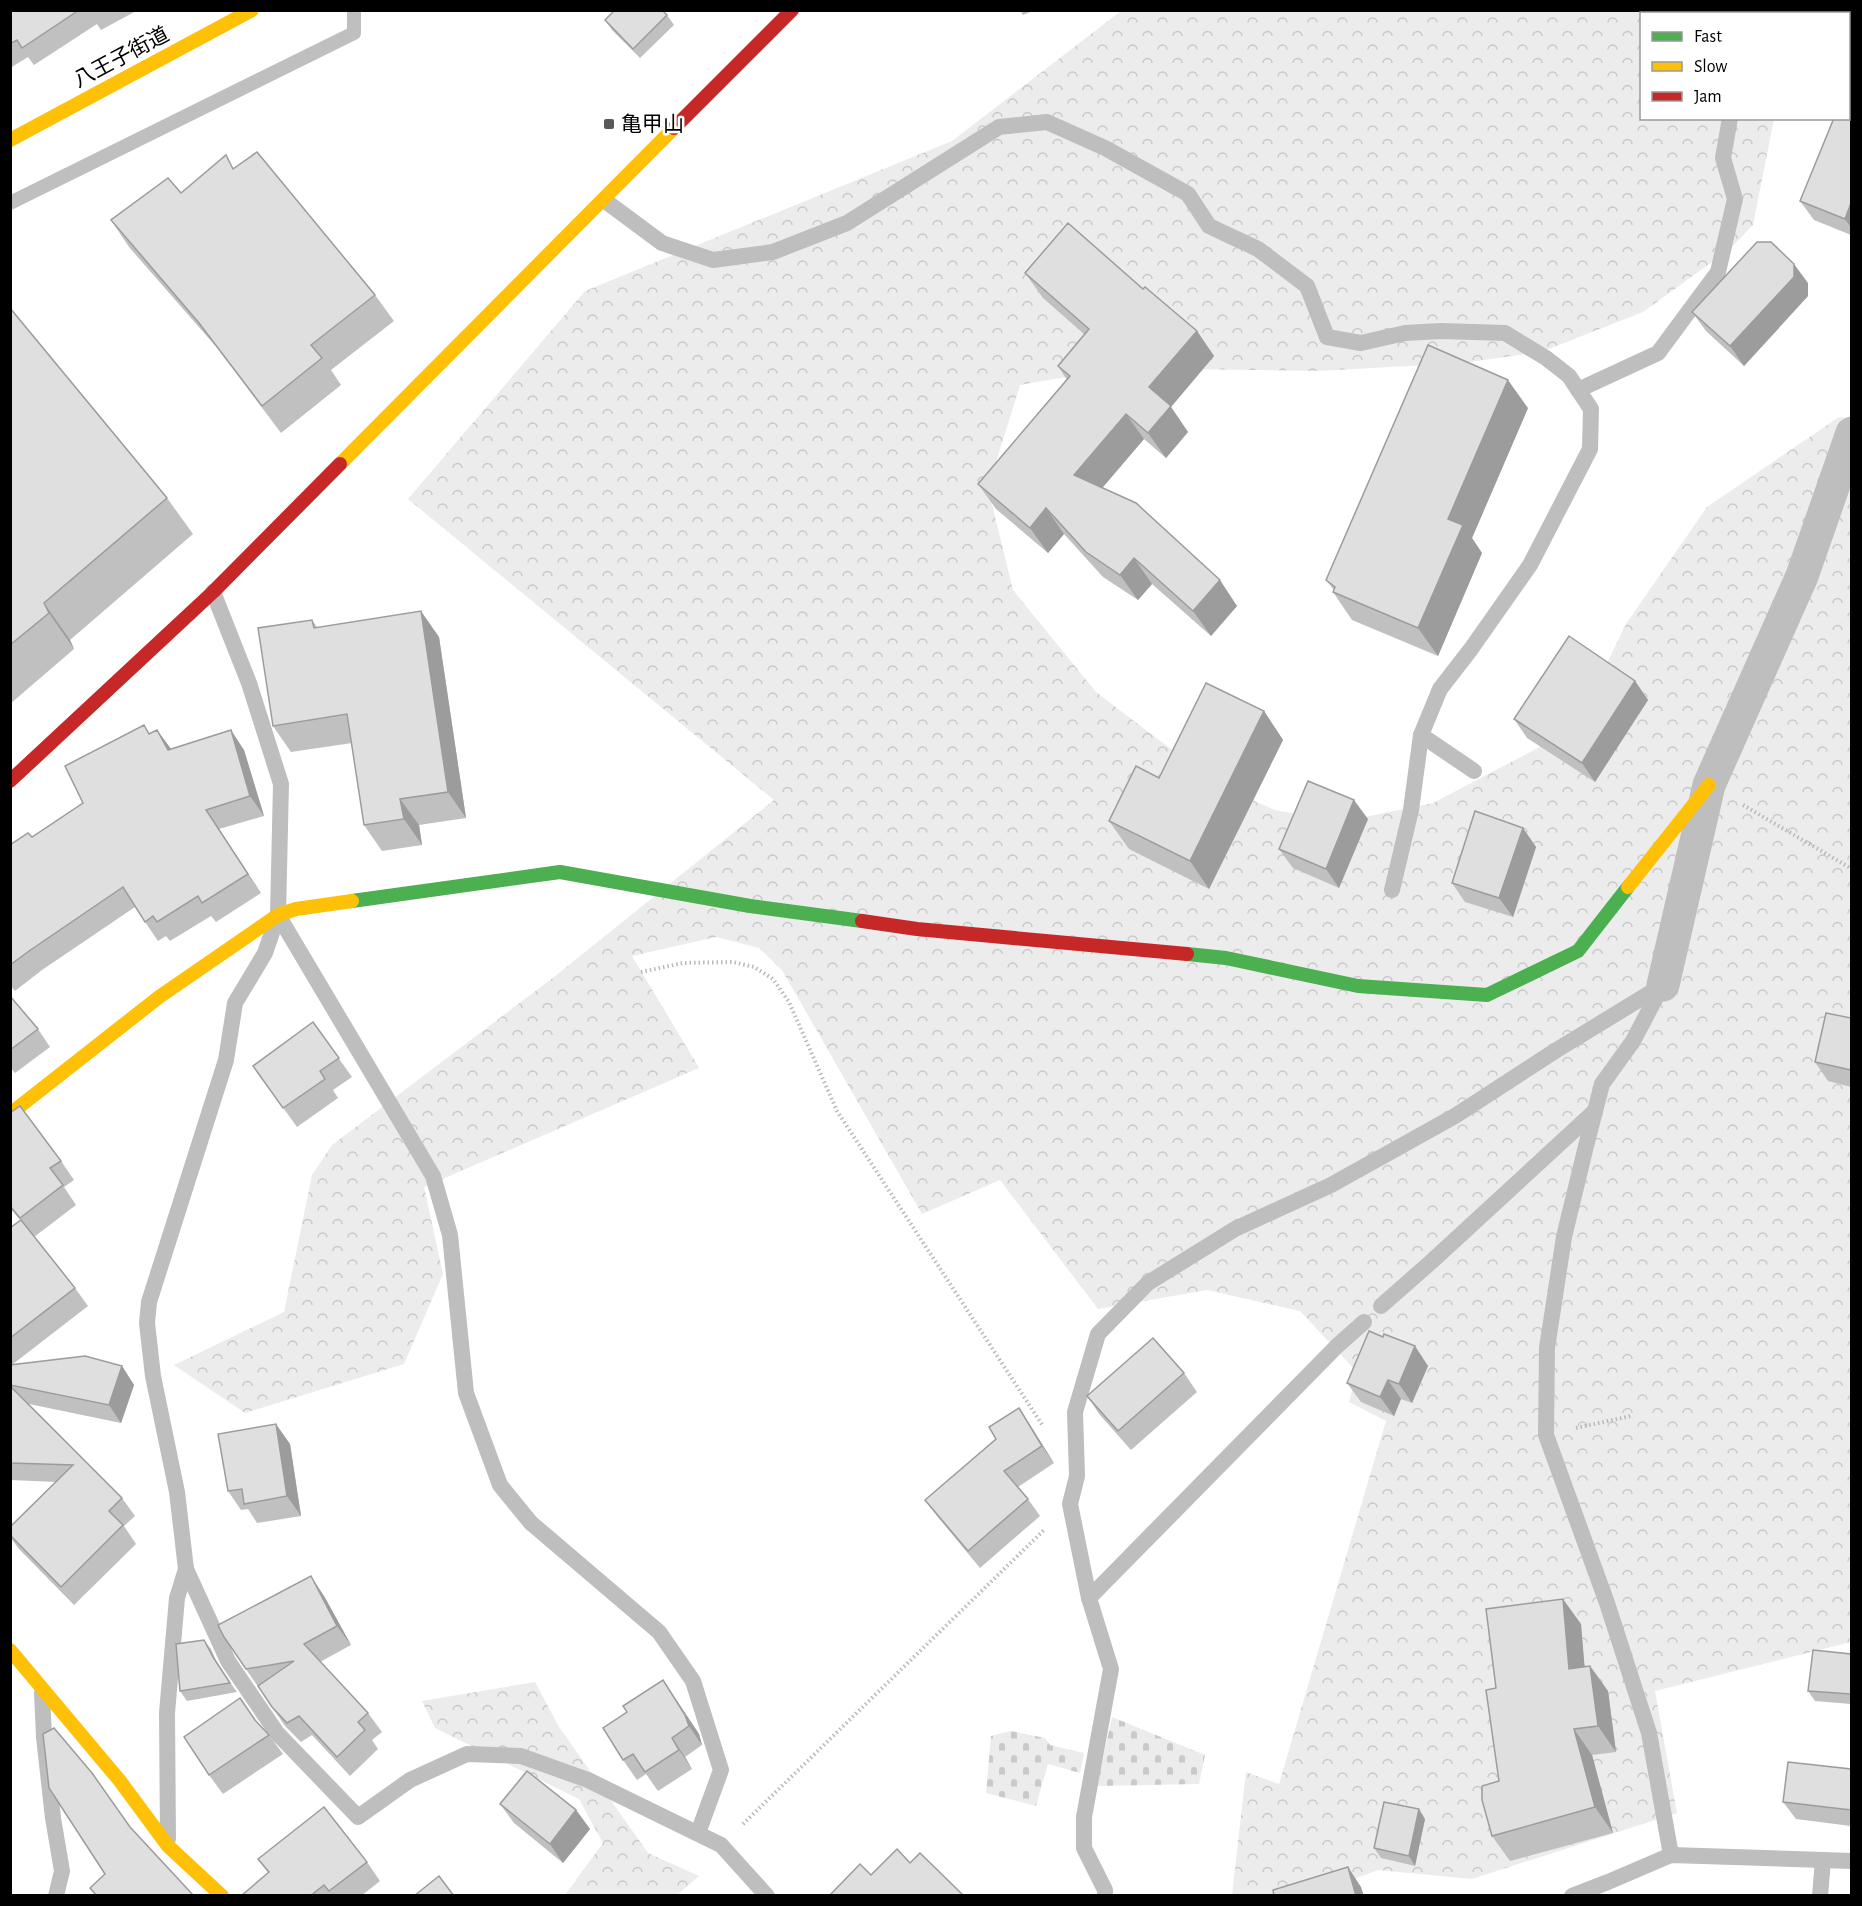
<svg xmlns="http://www.w3.org/2000/svg" width="1862" height="1906" font-family="'Alegreya Sans','Noto Sans JP',sans-serif">
  <style>
    .forest { fill: url(#forest-crowns) }
    .cemetery { fill: url(#cemetery-stones) }
    .lines { fill: none; stroke-linecap: round; stroke-linejoin: round }
    .stream { stroke: #bfbfbf; stroke-width: 14 }
    .path { stroke: #b9b9b9; stroke-width: 4; stroke-dasharray: 1.5 3; stroke-linecap: butt }
    .lane { stroke: #bebebe; stroke-width: 16 }
    .street { stroke: #bebebe; stroke-width: 33 }
    .fast { stroke: #4caf50; stroke-width: 14 }
    .slow { stroke: #ffc107; stroke-width: 14 }
    .jam { stroke: #c62828; stroke-width: 14 }
    .wall { fill: #c0c0c0 }
    .shaded-wall { fill: #9c9c9c }
    .building { fill: #dfdfdf; stroke: #9c9c9c; stroke-width: 1.5 }
    .poi-dot { fill: #595959; stroke: #fff; stroke-width: 2 }
    .labels { text-anchor: middle; stroke-width: 5; stroke-linejoin: round; paint-order: stroke }
    .street-label { font-size: 21px; fill: #000; stroke: #fff }
    .poi-label { font-size: 21px; fill: #000; stroke: #fff; text-anchor: start }
  </style>
  <defs>
    <pattern id="forest-crowns" width="20" height="18" patternUnits="userSpaceOnUse" patternTransform="scale(1.5)"><rect width="20" height="18" fill="#ececec"/><path d="M2 6a3 3 0 1 1 6 0M12 15a3 3 0 1 1 6 0" fill="none" stroke="#c9c9c9"/></pattern>
    <pattern id="cemetery-stones" width="16" height="16" patternUnits="userSpaceOnUse" patternTransform="scale(1.5)"><rect width="16" height="16" fill="#ececec"/><path d="M2 7V4a2 2 0 0 1 4 0v3zM10 15v-3a2 2 0 0 1 4 0v3z" fill="#c9c9c9"/></pattern>
  </defs>
  <rect width="100%" height="100%" fill="#fff"/>
  <!-- forest -->
  <g class="forest">
    <polygon points="1121,11 1795,11 1794,14 1642,14 1642,118 1774,119 1753,225 1730,249 1643,312 1541,352 1463,363 1317,371 1117,368 1020,385 988,488 1013,590 1096,692 1218,785 1275,810 1340,822 1433,803 1538,748 1581,717 1626,624 1707,507 1839,417 1851,419 1851,1642 1655,1691 1677,1813 1472,1879 1378,1870 1311,1895 1232,1895 1246,1772 1279,1784 1386,1421 1349,1402 1357,1372 1300,1311 1207,1290 1098,1309 1000,1180 922,1214 782,970 759,948 716,937 632,956 699,1068 424,1187 443,1274 404,1364 245,1413 174,1365 284,1312 312,1175 332,1145 554,977 774,800 408,499 585,291 952,141"/>
    <polygon points="535,1682 559,1727 648,1853 699,1876 677,1895 565,1895 603,1843 579,1799 435,1728 422,1701"/>
  </g>
  <!-- cemetery -->
  <g class="cemetery">
    <polygon points="1112,1717 1205,1755 1199,1784 1097,1786"/>
    <polygon points="1011,1731 1045,1738 1050,1745 1084,1753 1080,1773 1048,1764 1036,1806 986,1793 991,1736"/>
  </g>
  <g class="lines">
    <!-- stream -->
    <polyline class="stream" points="10,203 354,33 354,10"/>
    <!-- path -->
    <g class="path">
      <polyline points="1743,805 1852,869"/>
      <polyline points="641,972 683,963 733,962 754,967 773,979 789,1002 837,1111 1043,1426"/>
      <polyline points="1576,1428 1631,1416"/>
      <polyline points="743,1824 1044,1530"/>
    </g>
    <!-- lane -->
    <g class="lane">
      <polyline points="1761,14 1762,10"/>
      <polyline points="604,200 662,243 713,260 773,252 847,223 999,127 1047,122 1105,148 1188,194 1209,226 1258,249 1307,286 1327,337 1361,343 1405,333 1441,331 1505,333 1546,358 1569,376 1591,409 1590,449 1530,565 1471,649 1440,689 1421,735 1411,810 1392,890"/>
      <polyline points="1578,390 1658,353 1718,272 1735,199 1723,158 1730,118"/>
      <polyline points="213,592 249,683 281,784 278,915 265,953 235,1003 226,1060 149,1302 147,1323 153,1376 177,1492 186,1569 228,1661 277,1733 358,1817 410,1780 467,1754 521,1756 588,1780 721,1845 767,1896"/>
      <polyline points="1421,735 1474,771"/>
      <polyline points="278,915 433,1176 450,1235 466,1393 500,1485 531,1523 659,1632 693,1681 721,1770 698,1833"/>
      <polyline points="1662,986 1633,1041 1602,1084 1585,1150 1564,1237 1547,1348 1546,1435 1607,1603 1649,1733 1671,1855"/>
      <polyline points="1381,1306 1431,1262 1595,1111"/>
      <polyline points="1089,1598 1337,1346 1364,1322"/>
      <polyline points="42,1693 44,1737 53,1818 62,1871 56,1896"/>
      <polyline points="168,1839 167,1713 177,1598 186,1569"/>
      <polyline points="1105,1896 1105,1890 1084,1848 1084,1817 1111,1669 1089,1598 1070,1504 1077,1476 1075,1412 1098,1334 1148,1283 1235,1229 1331,1185 1455,1116 1555,1051 1663,985"/>
      <polyline points="1572,1896 1608,1882 1671,1855 1852,1861"/>
      <polyline points="1820,1896 1823,1860"/>
    </g>
    <!-- street -->
    <polyline class="street" points="1663,985 1709,785 1802,576 1852,433"/>
    <!-- fast -->
    <g class="fast">
      <polyline points="352,901 560,872 750,906 862,921"/>
      <polyline points="1187,954 1226,958 1358,986 1487,995 1578,951 1628,887"/>
    </g>
    <!-- slow -->
    <g class="slow">
      <polyline points="10,140 252,10"/>
      <polyline points="340,464 674,128"/>
      <polyline points="1628,887 1709,785"/>
      <polyline points="10,1114 159,997 278,915 296,909 352,901"/>
      <polyline points="10,1650 120,1781 168,1846 222,1896"/>
    </g>
    <!-- jam -->
    <g class="jam">
      <polyline points="674,128 792,10"/>
      <polyline points="10,781 213,592 340,464"/>
      <polyline points="862,921 917,929 1187,954"/>
    </g>
  </g>
  <!-- wall -->
  <g class="wall">
    <polygon points="10,10 138,10 101,30 97,24 34,65 28,57 10,68"/>
    <polygon points="1020,10 1035,10 1023,15"/>
    <polygon points="1644,10 1722,10 1721,14 1646,14"/>
    <polygon points="667,15 674,25 640,58 612,30 605,20"/>
    <polygon points="1851,75 1851,235 1814,220 1800,201"/>
    <polygon points="235,167 375,295 394,321 331,370 341,385 281,433 218,349 129,247 111,220 181,193"/>
    <polygon points="1025,273 1143,289 1197,331 1214,356 1171,407 1188,432 1166,458 1144,439 1102,488 1237,606 1211,636 1152,584 1138,600 1103,577 1064,534 1048,553 996,509 978,484 1067,380 1058,366 1085,335 1043,298"/>
    <polygon points="1808,283 1808,296 1744,366 1706,331 1692,312"/>
    <polygon points="10,308 167,498 193,534 70,640 74,649 10,704"/>
    <polygon points="1528,408 1472,538 1482,553 1438,656 1352,620 1333,592 1334,590 1326,580"/>
    <polygon points="312,620 317,627 439,637 466,818 419,825 422,845 382,851 364,825 352,743 291,752 273,726"/>
    <polygon points="1635,681 1648,700 1595,782 1527,738 1514,719"/>
    <polygon points="1264,711 1283,740 1209,889 1129,849 1109,821 1159,778"/>
    <polygon points="157,730 171,749 244,750 264,816 219,829 261,893 216,922 211,916 170,941 166,936 158,941 135,907 42,970 15,991 10,985 10,845 32,837 83,803 150,734"/>
    <polygon points="1368,819 1339,888 1293,868 1279,849"/>
    <polygon points="1523,828 1536,847 1513,917 1465,902 1452,883"/>
    <polygon points="10,996 38,1029 50,1047 15,1073 10,1067"/>
    <polygon points="1851,1018 1851,1087 1828,1081 1815,1062"/>
    <polygon points="313,1022 352,1077 333,1090 338,1098 297,1127 253,1066"/>
    <polygon points="10,1113 61,1161 74,1180 64,1187 76,1205 34,1237 75,1288 88,1306 13,1364 122,1366 134,1385 121,1423 29,1404 122,1498 135,1516 124,1526 136,1544 74,1605 19,1549 10,1537 10,1527 56,1482 10,1480 10,1228 20,1220 10,1208"/>
    <polygon points="1383,1337 1428,1366 1412,1403 1401,1399 1394,1416 1361,1402 1347,1383"/>
    <polygon points="1184,1373 1197,1392 1131,1450 1100,1415 1087,1396"/>
    <polygon points="1019,1408 1054,1463 1018,1487 1028,1499 1040,1516 980,1568 937,1516 925,1500 996,1439"/>
    <polygon points="290,1444 301,1516 257,1523 248,1509 241,1510 228,1491"/>
    <polygon points="324,1596 351,1645 320,1662 368,1713 382,1732 372,1740 378,1749 350,1776 312,1735 301,1742 285,1726 224,1637"/>
    <polygon points="1581,1624 1584,1667 1590,1666 1608,1691 1616,1752 1592,1755 1613,1833 1510,1861 1492,1836 1499,1781 1496,1688"/>
    <polygon points="204,1640 211,1649 219,1667 237,1692 187,1701 180,1691"/>
    <polygon points="1851,1654 1851,1704 1815,1701 1808,1691"/>
    <polygon points="663,1680 699,1734 702,1745 685,1757 692,1769 658,1791 646,1774 637,1780 623,1760"/>
    <polygon points="256,1721 269,1735 283,1754 223,1794 209,1775"/>
    <polygon points="1851,1769 1851,1826 1796,1819 1783,1802"/>
    <polygon points="500,1804 576,1810 590,1829 563,1863 514,1823"/>
    <polygon points="1425,1819 1415,1866 1381,1858 1374,1848"/>
    <polygon points="258,1859 367,1862 380,1881 361,1896 241,1896 268,1873"/>
  </g>
  <!-- shaded-wall -->
  <g class="shaded-wall">
    <polygon points="1701,10 1722,10 1721,14 1700,14"/>
    <polygon points="1851,203 1851,228 1845,219"/>
    <polygon points="1794,264 1808,283 1808,296 1744,366 1730,346"/>
    <polygon points="1197,331 1214,356 1171,407 1188,432 1166,458 1148,433 1149,387"/>
    <polygon points="1508,380 1528,408 1472,538 1482,553 1438,656 1418,628 1448,519"/>
    <polygon points="1126,414 1144,439 1092,500 1074,475"/>
    <polygon points="1046,508 1064,534 1048,553 1030,528"/>
    <polygon points="1134,558 1152,584 1138,600 1120,575"/>
    <polygon points="1220,580 1237,606 1211,636 1193,611"/>
    <polygon points="44,603 70,640 74,649 49,613"/>
    <polygon points="421,611 439,637 466,818 448,792"/>
    <polygon points="1635,681 1648,700 1595,782 1582,763"/>
    <polygon points="1264,711 1283,740 1209,889 1190,861"/>
    <polygon points="157,730 171,749 168,750"/>
    <polygon points="231,730 244,750 264,816 250,796"/>
    <polygon points="400,799 419,825 422,845 404,819"/>
    <polygon points="1354,800 1368,819 1339,888 1326,869"/>
    <polygon points="206,810 219,829 261,893 248,874"/>
    <polygon points="1523,828 1536,847 1513,917 1499,898"/>
    <polygon points="1415,1346 1428,1366 1412,1403 1399,1384"/>
    <polygon points="122,1366 134,1385 121,1423 109,1405"/>
    <polygon points="1388,1380 1401,1399 1394,1416 1380,1397"/>
    <polygon points="1019,1408 1030,1425 1054,1463 1042,1446"/>
    <polygon points="276,1424 290,1444 301,1516 287,1496"/>
    <polygon points="311,1576 324,1596 351,1645 337,1626"/>
    <polygon points="1563,1599 1581,1624 1587,1695 1569,1669"/>
    <polygon points="1590,1666 1608,1691 1616,1752 1598,1726"/>
    <polygon points="663,1680 699,1734 702,1745 689,1726"/>
    <polygon points="1574,1729 1592,1755 1613,1833 1595,1807"/>
    <polygon points="672,1738 685,1757 692,1769 679,1750"/>
    <polygon points="1419,1809 1425,1819 1415,1866 1409,1856"/>
    <polygon points="576,1810 590,1829 563,1863 550,1844"/>
    <polygon points="1348,1867 1361,1887 1364,1896 1356,1896"/>
  </g>
  <!-- building -->
  <g class="building">
    <polygon points="10,10 79,10 22,48 17,40 10,44"/>
    <polygon points="615,10 662,10 667,15 633,49 605,20"/>
    <polygon points="1654,10 1701,10 1700,14 1661,14"/>
    <polygon points="1851,75 1851,203 1845,219 1800,201 1834,118 1848,118 1848,83"/>
    <polygon points="257,152 375,295 311,345 322,358 262,406 199,323 111,220 168,178 181,193 226,155 233,169"/>
    <polygon points="1068,223 1143,289 1145,287 1197,331 1149,387 1171,406 1148,433 1126,414 1074,475 1136,503 1220,580 1193,611 1134,558 1120,575 1086,552 1046,508 1030,528 978,484 1070,376 1058,366 1089,329 1025,273"/>
    <polygon points="1757,242 1771,242 1794,264 1794,277 1730,346 1692,312"/>
    <polygon points="10,308 167,498 44,603 49,613 10,645"/>
    <polygon points="1428,345 1508,380 1448,519 1463,525 1418,628 1333,592 1335,587 1326,580"/>
    <polygon points="421,611 448,792 400,799 404,819 364,825 347,714 273,726 258,628 312,620 314,628"/>
    <polygon points="1569,636 1635,681 1582,763 1514,719"/>
    <polygon points="1206,683 1264,711 1190,861 1109,821 1136,766 1159,778"/>
    <polygon points="144,725 149,734 157,730 168,750 231,730 250,796 206,810 248,874 202,903 198,896 157,922 153,916 145,922 123,887 29,951 10,965 10,845 28,833 32,837 83,803 65,766"/>
    <polygon points="1308,781 1354,800 1326,869 1279,849"/>
    <polygon points="1475,811 1523,828 1499,898 1452,883"/>
    <polygon points="10,996 38,1029 10,1050"/>
    <polygon points="1826,1013 1851,1018 1851,1070 1815,1062"/>
    <polygon points="313,1022 339,1058 320,1071 325,1079 283,1108 253,1066"/>
    <polygon points="20,1106 61,1161 50,1168 63,1185 20,1218 10,1206 10,1113"/>
    <polygon points="21,1220 75,1288 10,1338 10,1228"/>
    <polygon points="1369,1331 1383,1337 1384,1334 1415,1346 1399,1384 1388,1380 1380,1397 1347,1383"/>
    <polygon points="1153,1338 1184,1373 1118,1431 1087,1396"/>
    <polygon points="85,1356 122,1366 109,1405 10,1385 10,1365"/>
    <polygon points="10,1386 122,1498 109,1511 123,1525 61,1587 10,1535 10,1527 73,1465 10,1463"/>
    <polygon points="1019,1408 1042,1446 1004,1471 1028,1499 968,1551 925,1500 996,1439 989,1427"/>
    <polygon points="276,1424 287,1496 244,1504 242,1489 228,1491 218,1434"/>
    <polygon points="311,1576 337,1626 304,1644 368,1713 358,1722 365,1730 337,1757 299,1716 287,1723 272,1707 258,1686 294,1661 246,1669 224,1637 218,1625"/>
    <polygon points="1563,1599 1569,1669 1590,1666 1598,1726 1574,1729 1595,1807 1492,1836 1482,1800 1482,1786 1499,1781 1486,1690 1496,1688 1486,1609"/>
    <polygon points="204,1640 213,1657 230,1683 180,1691 176,1644"/>
    <polygon points="1813,1650 1851,1654 1851,1694 1808,1691"/>
    <polygon points="663,1680 685,1715 689,1726 672,1738 679,1750 645,1772 633,1754 623,1760 603,1728 627,1712 623,1706"/>
    <polygon points="240,1698 255,1720 269,1735 209,1775 184,1737"/>
    <polygon points="54,1728 92,1773 130,1827 194,1896 97,1896 90,1888 105,1874 49,1788 43,1734"/>
    <polygon points="1788,1762 1851,1769 1851,1810 1783,1802"/>
    <polygon points="527,1771 576,1810 550,1844 500,1804"/>
    <polygon points="1384,1802 1419,1809 1409,1856 1374,1848"/>
    <polygon points="324,1807 367,1862 329,1891 324,1885 310,1896 241,1896 269,1872 258,1859"/>
    <polygon points="897,1849 910,1863 920,1853 964,1896 829,1896 860,1864 871,1875"/>
    <polygon points="1348,1867 1356,1896 1274,1896 1273,1890"/>
    <polygon points="439,1876 454,1896 414,1896"/>
  </g>
  <!-- markers -->
  <rect class="poi-dot" x="603" y="118" width="12" height="12" rx="3"/>
  <g class="labels">
    <!-- street labels -->
    <g class="street-label">
      <text transform="translate(121 57) rotate(-28)" y="7">八王子街道</text>
    </g>
    <!-- poi labels -->
    <g class="poi-label">
      <text x="621" y="131">亀甲山</text>
    </g>
  </g>
  <!-- border -->
  <rect width="1862" height="1906" fill="none" stroke="#000000" stroke-width="24"/>
  <!-- legend -->
  <rect x="1640" y="12" width="210" height="108" fill="#ffffff" stroke="#999999" stroke-width="1.5"/>
  <rect x="1652" y="32" width="30" height="9" fill="#4caf50" stroke="#999999" stroke-width="1.5"/>
  <text x="1694" y="42" font-size="18" fill="#000000">Fast</text>
  <rect x="1652" y="62" width="30" height="9" fill="#ffc107" stroke="#999999" stroke-width="1.5"/>
  <text x="1694" y="72" font-size="18" fill="#000000">Slow</text>
  <rect x="1652" y="92" width="30" height="9" fill="#c62828" stroke="#999999" stroke-width="1.5"/>
  <text x="1694" y="102" font-size="18" fill="#000000">Jam</text>
</svg>
